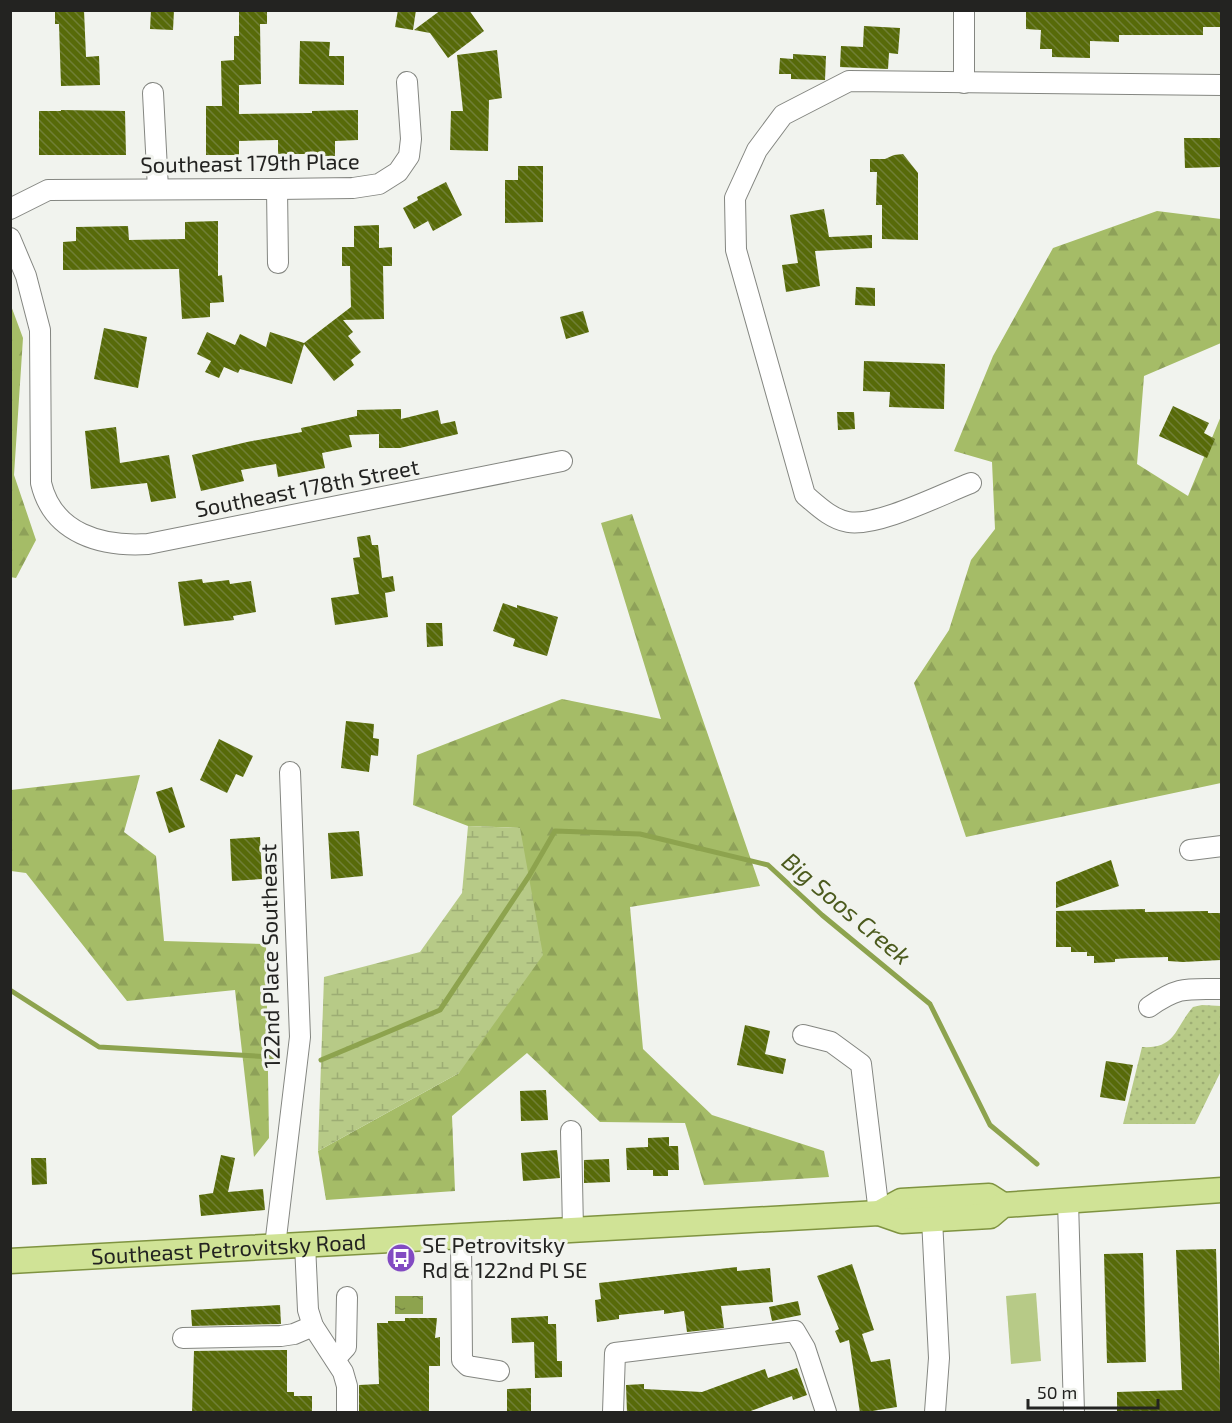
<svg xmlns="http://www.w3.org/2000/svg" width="1232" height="1423" font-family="'Exo 2',sans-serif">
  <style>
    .grass { fill: #b7ca87 }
    .forest { fill: url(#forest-firs) }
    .wetland { fill: url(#wetland-marsh) }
    .park { fill: url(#park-dots) }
    .water { fill: url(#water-ripples) }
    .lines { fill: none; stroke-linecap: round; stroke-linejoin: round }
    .stream { stroke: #8da34e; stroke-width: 5 }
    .building { fill: url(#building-back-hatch) }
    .minor-casing { stroke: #848681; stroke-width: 22 }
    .major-casing { stroke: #7f9340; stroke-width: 27 }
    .minor { stroke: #fff; stroke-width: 20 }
    .major { stroke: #d0e396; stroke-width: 24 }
    .labels { text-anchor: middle; stroke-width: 6; stroke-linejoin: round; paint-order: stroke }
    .street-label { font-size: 22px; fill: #232321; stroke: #f1f3ee }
    .poi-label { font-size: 22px; fill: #232321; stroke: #f1f3ee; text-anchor: start }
    .water-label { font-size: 24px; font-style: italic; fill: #4b5a1d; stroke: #f1f3ee }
  </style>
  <defs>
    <pattern id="forest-firs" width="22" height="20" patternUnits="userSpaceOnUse" patternTransform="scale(1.5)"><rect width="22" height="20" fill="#a5bc67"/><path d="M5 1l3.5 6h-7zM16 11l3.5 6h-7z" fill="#8ea159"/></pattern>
    <pattern id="wetland-marsh" width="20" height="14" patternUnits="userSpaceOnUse" patternTransform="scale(1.5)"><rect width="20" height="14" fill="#b7ca87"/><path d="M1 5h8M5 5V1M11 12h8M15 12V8" fill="none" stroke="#9dad74"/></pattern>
    <pattern id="park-dots" width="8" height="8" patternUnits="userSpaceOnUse" patternTransform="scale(1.5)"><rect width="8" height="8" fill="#b7ca87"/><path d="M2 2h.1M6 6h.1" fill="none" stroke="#9dad74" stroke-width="1.8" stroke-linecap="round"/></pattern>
    <pattern id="water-ripples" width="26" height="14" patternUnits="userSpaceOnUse" patternTransform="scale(1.5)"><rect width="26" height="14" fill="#8da34e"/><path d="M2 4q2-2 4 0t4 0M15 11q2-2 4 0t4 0" fill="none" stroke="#738440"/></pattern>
    <pattern id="building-back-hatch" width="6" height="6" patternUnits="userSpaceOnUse" patternTransform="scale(1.5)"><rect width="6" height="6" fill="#576a09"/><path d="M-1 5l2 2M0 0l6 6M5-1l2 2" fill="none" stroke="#707f36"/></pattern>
  </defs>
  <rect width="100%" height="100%" fill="#f1f3ee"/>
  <!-- grass -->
  <polygon class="grass" points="1036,1293 1041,1361 1011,1364 1006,1296"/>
  <!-- forest -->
  <g class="forest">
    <polygon points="1157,211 1221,219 1221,343 1144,376 1137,464 1188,496 1221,416 1221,783 966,837 914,683 949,630 971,560 995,529 992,462 954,451 993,356 1053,248"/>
    <polygon points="10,303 23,338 14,475 36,540 16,578 10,577"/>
    <polygon points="632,514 760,886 630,907 643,1049 712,1115 824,1151 829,1177 704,1185 685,1123 600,1122 527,1053 452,1116 455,1191 326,1200 318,1151 459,1073 520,828 468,826 413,805 417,755 562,699 661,719 601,523"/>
    <polygon points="140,775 124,832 156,856 164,941 266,944 269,1138 254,1157 235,990 127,1001 26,873 11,871 11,790"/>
  </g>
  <!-- wetland -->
  <polygon class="wetland" points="468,826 520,828 543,955 459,1073 318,1151 324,977 420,952 462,893"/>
  <!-- park -->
  <path class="park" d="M 1202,1005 L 1221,1006 L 1221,1071 L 1195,1124 L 1123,1124 L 1142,1047 C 1176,1049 1174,1029 1193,1007 Z"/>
  <!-- water -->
  <rect class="water" x="395" y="1296" width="28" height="18"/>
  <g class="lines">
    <!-- stream -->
    <g class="stream">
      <polyline points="10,990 99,1047 272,1057"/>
      <polyline points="321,1060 440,1010 529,876 555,831 640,834 768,865 822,915 930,1004 990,1125 1037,1164"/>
    </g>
  </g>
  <!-- building -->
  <g class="building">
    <polygon points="55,10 84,10 86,57 99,56 100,85 61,86 59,24 55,24"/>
    <polygon points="151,10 174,10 173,30 150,29"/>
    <polygon points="239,10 267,10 267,24 260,24 261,84 239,85 239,114 312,113 312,111 358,110 358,140 335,141 335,156 312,156 312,154 278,154 278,140 239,141 239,155 206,155 206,106 222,106 221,61 234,60 234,36 239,36"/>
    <polygon points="398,10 416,10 413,30 395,27"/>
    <polygon points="441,10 469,10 484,31 448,58 430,33 414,30"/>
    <polygon points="1026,10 1221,10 1221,27 1203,27 1203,35 1119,35 1119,42 1090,41 1090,58 1052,57 1052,49 1040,49 1041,30 1026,29"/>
    <polygon points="864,26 900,28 898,54 889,53 888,69 840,67 841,46 863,47"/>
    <polygon points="300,41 330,42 329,56 344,56 344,85 299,84"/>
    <polygon points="497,50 502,98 489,100 488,151 450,150 451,111 463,111 457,55"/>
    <polygon points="793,54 826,56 825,80 791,79 791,74 779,74 780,58 793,59"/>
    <polygon points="61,110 125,111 126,155 39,155 39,111 61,111"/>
    <polygon points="1184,138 1221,138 1221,167 1185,168"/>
    <polygon points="903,154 918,173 918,240 882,239 882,205 876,205 877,172 870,172 870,159 885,159 894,155"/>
    <polygon points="518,166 543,166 543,222 505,223 505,180 518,180"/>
    <polygon points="446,182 462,215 433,231 428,221 414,229 403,208 418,200 417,197"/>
    <polygon points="824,209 829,237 872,235 872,248 815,251 820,286 786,292 782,265 798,263 790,215"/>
    <polygon points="218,221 218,276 222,275 224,302 210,303 210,317 182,319 179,269 63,270 63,242 76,241 76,227 128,226 129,240 185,239 185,222"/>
    <polygon points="379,225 379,248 392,247 392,266 383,266 384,319 343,320 353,332 348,336 361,352 351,360 354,365 334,381 304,344 292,384 240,369 238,373 224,367 219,378 205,372 211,361 197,354 207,332 235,345 240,334 266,347 270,332 304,343 351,307 350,266 342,266 342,247 354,247 354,226"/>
    <polygon points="856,287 875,288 875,306 855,305"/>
    <polygon points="583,311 589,332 566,339 560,317"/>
    <polygon points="104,328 147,337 138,388 94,379"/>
    <polygon points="864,361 945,364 944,409 889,407 890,392 863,391"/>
    <polygon points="1173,406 1209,423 1204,433 1215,439 1207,458 1159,436"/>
    <polygon points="401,409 401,419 438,410 441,424 455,421 458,434 400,448 379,448 379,434 349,435 352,447 322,453 325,468 278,477 276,464 241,470 244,481 201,491 192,455 247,442 302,432 301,428 357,416 357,410"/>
    <polygon points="837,412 854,412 855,429 838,430"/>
    <polygon points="116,427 120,463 169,455 176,498 151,502 147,483 91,489 85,431"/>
    <polygon points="370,535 372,545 378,545 382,578 393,576 395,591 385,593 388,617 335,625 331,598 359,594 353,558 360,557 357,537"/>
    <polygon points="202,579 203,583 229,580 230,584 251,581 256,612 233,616 234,620 184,626 178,582"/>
    <polygon points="503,603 517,608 517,605 558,617 547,656 513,646 515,639 493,631"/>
    <polygon points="426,623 442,623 443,646 427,647"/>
    <polygon points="346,721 374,724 373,738 379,739 378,756 371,755 369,772 341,768"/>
    <polygon points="219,739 253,756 243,777 236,774 227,793 200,780"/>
    <polygon points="172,787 185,827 169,833 156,792"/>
    <polygon points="359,831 363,876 331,879 328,833"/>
    <polygon points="260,837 262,879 232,881 230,839"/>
    <polygon points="1111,860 1119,886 1056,908 1056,882"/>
    <polygon points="1145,909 1145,912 1208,911 1208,913 1221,913 1221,960 1183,962 1168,961 1168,957 1131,958 1115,959 1115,962 1094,963 1094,956 1087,956 1087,952 1071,952 1071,947 1056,947 1056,911"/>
    <polygon points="745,1025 770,1031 765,1054 786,1059 783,1074 737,1065"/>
    <polygon points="1106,1061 1133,1065 1125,1101 1100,1097"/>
    <polygon points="546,1090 548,1120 521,1121 520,1091"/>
    <polygon points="669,1137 669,1146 678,1146 679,1170 668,1170 668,1176 653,1176 653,1170 627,1170 626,1148 648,1147 648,1138"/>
    <polygon points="557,1150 560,1178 523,1181 521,1153"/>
    <polygon points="221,1155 235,1158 228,1192 263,1189 265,1210 201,1216 199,1195 213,1193"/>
    <polygon points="31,1158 46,1158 47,1184 32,1185"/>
    <polygon points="609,1159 610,1182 584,1183 584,1160"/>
    <polygon points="1216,1249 1221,1413 1117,1413 1117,1392 1182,1390 1176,1250"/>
    <polygon points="1143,1253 1146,1362 1107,1363 1104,1254"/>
    <polygon points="852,1264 874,1330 862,1334 871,1362 890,1359 897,1407 860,1413 849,1340 840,1343 835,1331 839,1329 817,1276"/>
    <polygon points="737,1267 737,1271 770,1268 773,1302 721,1306 724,1328 687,1332 684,1311 664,1314 664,1310 619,1315 619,1319 597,1322 595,1300 601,1299 599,1283"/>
    <polygon points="798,1301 801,1315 772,1321 769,1307"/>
    <polygon points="280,1305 281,1324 192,1326 191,1310"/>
    <polygon points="548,1316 548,1324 556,1324 557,1361 562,1361 562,1377 535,1378 534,1342 512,1343 511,1318"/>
    <polygon points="405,1318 437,1318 435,1338 440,1337 440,1366 429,1366 429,1413 359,1413 359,1385 379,1384 377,1323 388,1323 388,1321 405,1321"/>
    <polygon points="287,1350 287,1392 294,1392 294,1396 312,1396 312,1413 192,1413 194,1351"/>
    <polygon points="797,1368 807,1395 793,1400 792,1396 745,1413 627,1413 626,1385 644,1384 644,1389 702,1392 765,1369 768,1378"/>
    <polygon points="531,1388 531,1413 507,1413 507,1389"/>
  </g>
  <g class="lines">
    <!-- minor casing -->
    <g class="minor-casing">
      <g id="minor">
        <polyline points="964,10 964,83"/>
        <polyline points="153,93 158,189"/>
        <polyline points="277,189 278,263"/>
        <polyline points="10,209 48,190 277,189 353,188 379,184 398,172 409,156 411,139 407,82"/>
        <path d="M 10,238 L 26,276 L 40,330 L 41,483 C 53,534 102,547 148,544 L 562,461"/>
        <path d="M 971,483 C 942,494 878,527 848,522 C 831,519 818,506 805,495 L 736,250 L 735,198 L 757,150 L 783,115 L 849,81 L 1222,85"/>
        <polyline points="1190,850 1222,846"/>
        <path d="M 1149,1007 C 1179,986 1186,989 1222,989"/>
        <polyline points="803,1035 831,1042 861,1064 879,1213"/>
        <polyline points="571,1131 573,1230"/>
        <polyline points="1068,1201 1074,1412"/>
        <polyline points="932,1219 939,1358 935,1412"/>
        <polyline points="461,1236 462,1360 468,1366 499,1371"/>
        <polyline points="305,1244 308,1310 313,1326 343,1372 347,1386 347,1412"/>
        <polyline points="275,1246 300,1037 290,772"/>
        <polyline points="183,1338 281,1336 294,1334 313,1326"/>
        <polyline points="335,1359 346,1347 347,1297"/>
        <polyline points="613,1412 615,1353 795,1331 805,1348 826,1412"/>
      </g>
    </g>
    <!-- major casing -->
    <g class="major-casing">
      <g id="major">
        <polyline points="879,1213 901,1201 989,1196 1003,1205"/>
        <path id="s1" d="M 10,1261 L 879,1213 L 902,1221 L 990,1216 L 1003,1205 L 1222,1190"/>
      </g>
    </g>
    <!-- minor -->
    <use href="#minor" class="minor"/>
    <!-- major -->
    <use href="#major" class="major"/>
  </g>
  <!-- icons -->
  <defs>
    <g id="bus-disc" transform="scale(1.5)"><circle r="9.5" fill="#824bc2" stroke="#f1f3ee"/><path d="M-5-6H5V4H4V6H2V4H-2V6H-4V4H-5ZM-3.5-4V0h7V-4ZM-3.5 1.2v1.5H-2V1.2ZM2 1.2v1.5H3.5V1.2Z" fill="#fff"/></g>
  </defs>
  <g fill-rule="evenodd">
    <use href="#bus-disc" x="401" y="1258"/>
  </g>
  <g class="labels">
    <!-- street labels -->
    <g class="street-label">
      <text transform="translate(250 163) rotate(-1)" y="8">Southeast 179th Place</text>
      <text transform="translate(307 488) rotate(-11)" y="8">Southeast 178th Street</text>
      <text transform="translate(270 956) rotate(-91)" y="8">122nd Place Southeast</text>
      <text dy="8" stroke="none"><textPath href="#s1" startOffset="219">Southeast Petrovitsky Road</textPath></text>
    </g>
    <!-- poi labels -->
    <g class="poi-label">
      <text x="422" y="1253">SE Petrovitsky<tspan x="422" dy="25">Rd &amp; 122nd Pl SE</tspan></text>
    </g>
    <!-- water labels -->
    <g class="water-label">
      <text transform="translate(846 909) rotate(40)" y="8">Big Soos Creek</text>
    </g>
  </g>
  <!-- border -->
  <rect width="1232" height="1423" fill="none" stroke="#232321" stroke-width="24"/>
  <!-- scale -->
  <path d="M1028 1399v9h130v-9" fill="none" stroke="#232321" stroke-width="3"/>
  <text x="1037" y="1399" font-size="18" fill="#232321" stroke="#f1f3ee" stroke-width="4.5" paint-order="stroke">50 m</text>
</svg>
